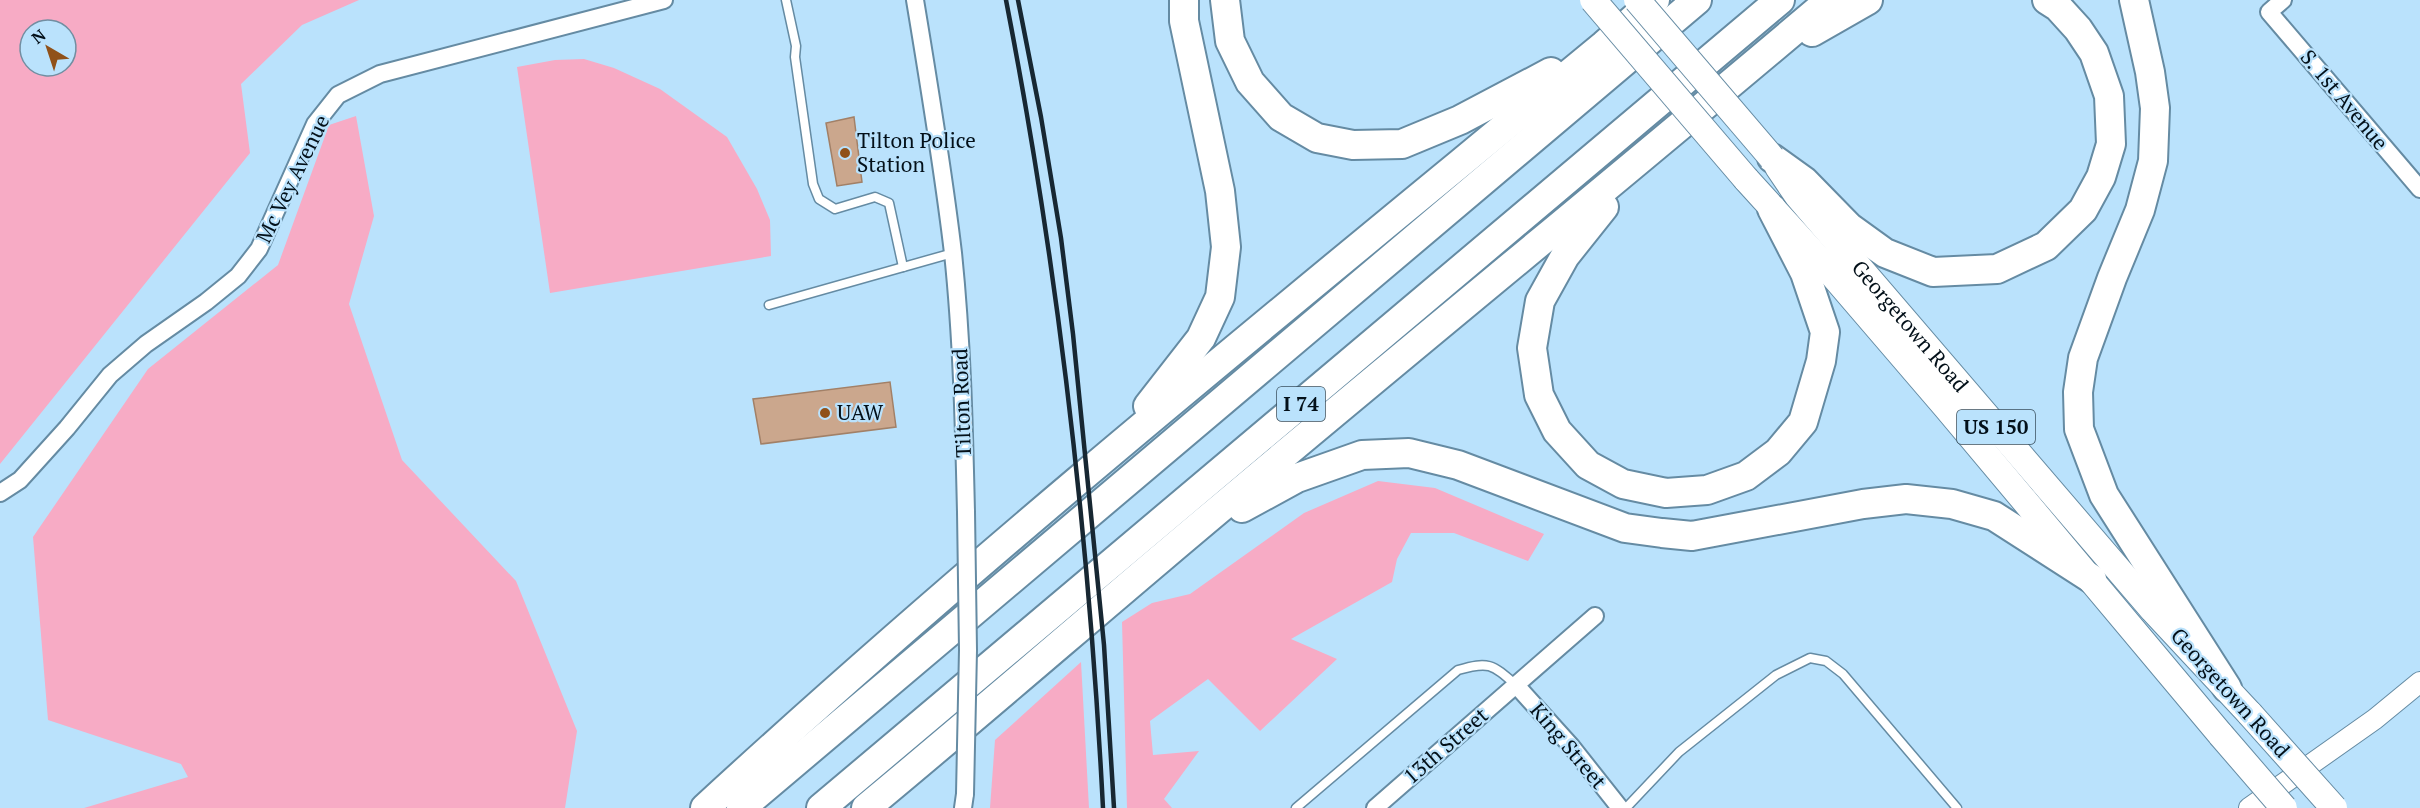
<svg xmlns="http://www.w3.org/2000/svg" width="2420" height="808" font-family="'PT Serif',serif">
  <style>
    .green { fill: #f7abc5; fill-rule: evenodd }
    .building { fill: #cba78d; stroke: #a28067; stroke-width: 1.5 }
    .lines { fill: none; stroke-linecap: round; stroke-linejoin: round }
    .service-casing { stroke: #658ba3; stroke-width: 11 }
    .minor-casing { stroke: #658ba3; stroke-width: 20 }
    .tertiary-casing { stroke: #658ba3; stroke-width: 22 }
    .primary-casing { stroke: #658ba3; stroke-width: 28 }
    .motorway-casing { stroke: #658ba3; stroke-width: 32 }
    .service { stroke: #fff; stroke-width: 8 }
    .minor { stroke: #fff; stroke-width: 16 }
    .tertiary { stroke: #fff; stroke-width: 20 }
    .primary { stroke: #fff; stroke-width: 26 }
    .motorway { stroke: #fff; stroke-width: 28 }
    .rail { stroke: #172732; stroke-width: 4.5 }
    .minor-bridge-casing { stroke: #658ba3; stroke-width: 20; stroke-linecap: butt }
    .primary-bridge-casing { stroke: #658ba3; stroke-width: 28; stroke-linecap: butt }
    .minor-bridge { stroke: #fff; stroke-width: 16 }
    .primary-bridge { stroke: #fff; stroke-width: 26 }
    .poi-dot { fill: #905119; stroke: #bae2fc; stroke-width: 2 }
    .labels { text-anchor: middle; stroke-width: 4.5; stroke-linejoin: round; paint-order: stroke }
    .shield { fill: #bae2fc; stroke: #3a4f5d; stroke-width: 1.5 }
    .shield-label { font-size: 20px; font-weight: bold; fill: #031019 }
    .street-label { font-size: 21px; fill: #031019; stroke: #bae2fc }
    .poi-label { font-size: 21px; fill: #031019; stroke: #bae2fc; text-anchor: start }
  </style>
  <rect width="100%" height="100%" fill="#bae2fc"/>
  <!-- green -->
  <g class="green">
    <path d="M 0,0 L 359,0 L 302,25 L 241,84 L 250,153 L 0,464 ZM 30,30 L 66,30 L 66,66 L 30,66 Z"/>
    <polygon points="584,59 614,68 660,89 727,137 757,189 770,220 771,256 550,293 517,67 555,60"/>
    <polygon points="356,116 374,216 349,304 402,460 516,581 577,731 565,808 84,808 188,777 181,764 48,720 33,537 148,369 278,265 329,125"/>
    <polygon points="1378,481 1435,488 1544,534 1528,561 1454,533 1411,533 1397,559 1392,582 1291,639 1337,659 1260,731 1208,679 1150,721 1153,755 1199,751 1164,799 1172,808 1127,808 1122,622 1152,603 1190,594 1304,513"/>
    <polygon points="1081,662 1089,808 990,808 995,740"/>
  </g>
  <!-- building -->
  <g class="building">
    <polygon points="854,117 862,182 837,186 826,123"/>
    <polygon points="890,382 896,427 761,444 753,399"/>
  </g>
  <g class="lines">
    <!-- service casing -->
    <g class="service-casing">
      <g id="service">
        <polyline points="786,0 796,46 795,57 813,184 819,199 835,209 875,197 889,203 903,267"/>
        <polyline points="769,305 953,253"/>
        <path d="M 1296,808 L 1458,670 C 1489,661 1492,664 1516,685"/>
        <polyline points="1626,808 1679,752 1776,675 1810,658 1826,661 1843,674 1957,808"/>
      </g>
    </g>
    <!-- minor casing -->
    <g class="minor-casing">
      <g id="minor">
        <path d="M 915,0 C 929,84 943,168 953,253 C 962,339 964,426 966,512"/>
        <polyline points="2283,0 2269,12 2420,189"/>
        <polyline points="0,493 20,480 67,428 110,375 146,344 206,302 238,276 259,249 315,124 338,95 380,74 664,0"/>
        <polyline points="1516,685 1571,746 1620,808"/>
        <polyline points="963,808 965,794"/>
        <polyline points="1375,808 1595,616"/>
      </g>
    </g>
    <!-- tertiary casing -->
    <g class="tertiary-casing">
      <polyline id="tertiary" points="2249,808 2375,719 2420,682"/>
    </g>
    <!-- primary casing -->
    <g class="primary-casing">
      <g id="primary">
        <path id="s1" d="M 1778,167 L 1797,195 L 2153,610 L 2250,714"/>
        <polyline points="1746,179 1825,266 1946,407 2221,735"/>
      </g>
    </g>
    <!-- motorway casing -->
    <g class="motorway-casing">
      <g id="motorway">
        <polyline points="1225,0 1230,41 1250,82 1281,117 1317,138 1353,145 1402,144 1460,120 1551,72"/>
        <polyline points="2134,0 2150,72 2155,108 2153,161 2140,210 2112,278 2083,358 2078,392 2079,429 2104,495 2227,688"/>
        <polyline points="1812,32 1868,0"/>
        <polyline points="1772,158 1804,181 1849,227 1885,253 1933,272 1997,269 2046,246 2083,210 2101,177 2111,144 2109,96 2094,53 2078,29 2058,7 2047,0"/>
        <polyline points="1604,207 1565,256 1540,301 1532,348 1539,395 1557,431 1588,465 1623,484 1666,493 1707,490 1746,476 1778,452 1803,422 1821,361 1825,332 1805,273 1772,209"/>
        <polyline points="1148,406 1201,338 1220,297 1226,247 1220,191 1184,21 1184,0"/>
        <polyline points="1242,508 1297,478 1362,455 1409,453 1458,465 1625,528 1662,533 1692,536 1863,504 1906,499 1952,504 1994,516 2092,579"/>
        <path d="M 705,808 C 994,542 1301,295 1604,45 L 1655,0"/>
        <polyline points="741,808 1697,0"/>
        <polyline points="821,808 1780,0"/>
        <path d="M 866,808 C 965,726 1062,642 1160,559 C 1382,371 1608,188 1830,0"/>
      </g>
    </g>
    <!-- service -->
    <use href="#service" class="service"/>
    <!-- minor -->
    <use href="#minor" class="minor"/>
    <!-- tertiary -->
    <use href="#tertiary" class="tertiary"/>
    <!-- primary -->
    <use href="#primary" class="primary"/>
    <!-- motorway -->
    <use href="#motorway" class="motorway"/>
    <!-- rail -->
    <g class="rail">
      <path d="M 1006,0 C 1058,267 1089,537 1103,808"/>
      <polyline points="1018,0 1041,117 1061,238 1073,334 1104,645 1114,808"/>
    </g>
    <!-- minor-bridge casing -->
    <g class="minor-bridge-casing">
      <polyline id="minor-bridge" points="965,794 968,650 966,512"/>
    </g>
    <!-- primary-bridge casing -->
    <g class="primary-bridge-casing">
      <g id="primary-bridge">
        <polyline points="1593,0 1746,179"/>
        <polyline points="1637,0 1772,158"/>
        <polyline points="2250,714 2334,808"/>
        <polyline points="2221,735 2284,808"/>
      </g>
    </g>
    <!-- minor-bridge -->
    <use href="#minor-bridge" class="minor-bridge"/>
    <!-- primary-bridge -->
    <use href="#primary-bridge" class="primary-bridge"/>
  </g>
  <!-- markers -->
  <g class="poi-dot">
    <circle cx="845" cy="153" r="6"/>
    <circle cx="825" cy="413" r="6"/>
  </g>
  <g class="labels">
    <!-- shield labels -->
    <g class="shield">
      <rect x="1277" y="387" width="48" height="34" rx="4.5"/>
      <rect x="1957" y="410" width="78" height="34" rx="4.5"/>
    </g>
    <g class="shield-label">
      <text x="1301" y="411">I 74</text>
      <text x="1996" y="434">US 150</text>
    </g>
    <!-- street labels -->
    <g class="street-label">
      <text transform="translate(2344 100) rotate(50)" y="7">S. 1st Avenue</text>
      <text transform="translate(293 179) rotate(-64)" y="7">Mc Vey Avenue</text>
      <text dy="7" stroke="none"><textPath href="#s1" startOffset="207">Georgetown Road</textPath></text>
      <text transform="translate(962 403) rotate(-92)" y="7">Tilton Road</text>
      <text transform="translate(2230 693) rotate(48)" y="7">Georgetown Road</text>
      <text transform="translate(1446 746) rotate(-41)" y="7">13th Street</text>
      <text transform="translate(1568 746) rotate(50)" y="7">King Street</text>
    </g>
    <!-- poi labels -->
    <g class="poi-label">
      <text x="857" y="148">Tilton Police<tspan x="857" dy="24">Station</tspan></text>
      <text x="837" y="420">UAW</text>
    </g>
  </g>
  <!-- north arrow -->
  <g transform="translate(48 48) rotate(321)"><circle r="28" fill="#bae2fc" stroke="#718ea1" stroke-width="1.5"/>
  <path d="M0-4.5L10 22L0 15L-10 22Z" fill="#905119"/>
  <text y="-9" font-size="16" font-weight="bold" text-anchor="middle" fill="#031019">N</text>
  </g>
</svg>
